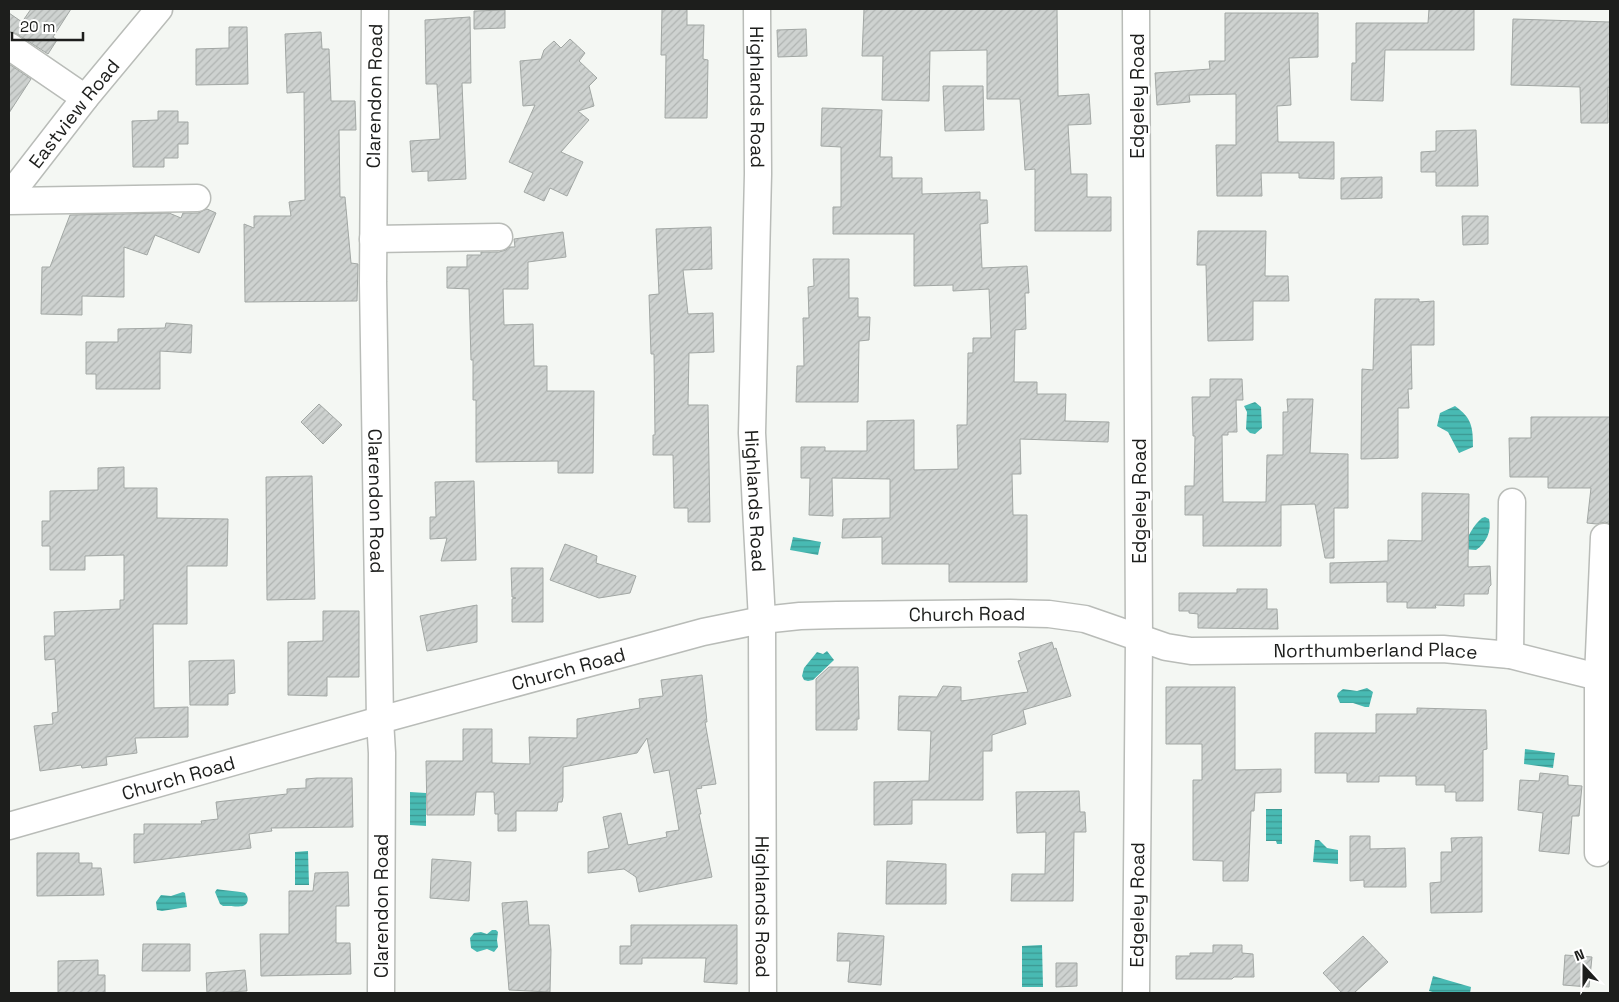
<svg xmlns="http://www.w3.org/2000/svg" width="1619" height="1002" font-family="'Space Grotesk',sans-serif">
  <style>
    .water { fill: url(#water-rules) }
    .building { fill: url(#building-hatch); stroke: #a2a7a4 }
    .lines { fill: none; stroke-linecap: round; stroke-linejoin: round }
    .minor-casing { stroke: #b9bcb8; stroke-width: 29 }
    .minor { stroke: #fff; stroke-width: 26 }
    .labels { text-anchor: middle; stroke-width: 4.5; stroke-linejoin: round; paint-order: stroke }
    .street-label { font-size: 19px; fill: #1d1e1c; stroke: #fff }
  </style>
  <defs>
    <pattern id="water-rules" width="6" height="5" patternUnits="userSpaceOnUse" patternTransform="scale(1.25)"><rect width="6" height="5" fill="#48bab3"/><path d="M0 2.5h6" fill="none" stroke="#3b9791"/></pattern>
    <pattern id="building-hatch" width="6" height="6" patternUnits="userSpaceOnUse" patternTransform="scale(1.25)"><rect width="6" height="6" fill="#ced2d0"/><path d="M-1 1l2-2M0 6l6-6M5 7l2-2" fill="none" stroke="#b0b4b2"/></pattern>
  </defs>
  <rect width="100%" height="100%" fill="#f4f7f3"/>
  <!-- water -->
  <g class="water">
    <polygon points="1255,402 1261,407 1262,428 1255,434 1250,433 1246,429 1247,412 1244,406"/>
    <path d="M 1455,406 C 1472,418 1473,427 1473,447 L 1459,453 L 1448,432 L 1437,426 L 1440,413 Z"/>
    <path d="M 1485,517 L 1489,519 C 1492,531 1486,543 1476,550 L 1463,549 C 1466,539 1474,524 1482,518 Z"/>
    <polygon points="793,537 821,542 818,555 790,550"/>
    <polygon points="827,651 834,660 813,680 808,681 804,680 802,676 804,668 817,652 823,654"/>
    <polygon points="1367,688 1373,692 1369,707 1365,707 1353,703 1340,703 1337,696 1338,693 1343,689 1357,691"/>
    <polygon points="1525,749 1555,753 1553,768 1524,764"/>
    <polygon points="410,792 426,793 426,826 410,825"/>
    <polygon points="1266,809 1282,809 1282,844 1277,844 1276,841 1266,841"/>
    <polygon points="1315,840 1319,840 1327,848 1338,850 1338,864 1313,862"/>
    <polygon points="308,851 309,885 295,885 295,852"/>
    <path d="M 217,889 C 222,890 243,892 245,893 C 249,897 249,904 243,906 C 239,907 227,906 223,906 L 220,904 L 215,892 Z"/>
    <polygon points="183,892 185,893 187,907 162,911 157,910 156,902 161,895 171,896"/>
    <polygon points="492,930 496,930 498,932 497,940 498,947 494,952 487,949 477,952 471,948 470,938 474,933 481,932 487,934"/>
    <polygon points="1042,945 1043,987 1022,987 1022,946"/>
    <polygon points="1433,976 1471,987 1470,993 1436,993 1429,991"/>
  </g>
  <!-- building -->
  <g class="building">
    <polygon points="31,9 71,9 53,37 57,40 48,54 17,34 9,31 9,13 22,22"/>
    <polygon points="662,9 687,9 687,25 704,25 703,59 708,60 707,118 665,118 666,55 661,55"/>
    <polygon points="864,9 1057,9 1058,96 1089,94 1091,124 1068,125 1071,174 1087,174 1087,197 1111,197 1111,231 1035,231 1035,169 1025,170 1020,99 987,99 987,50 930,51 929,101 882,100 883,56 862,56"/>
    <polygon points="1429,9 1474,9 1474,50 1385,50 1383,101 1351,100 1352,63 1356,63 1356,23 1428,23"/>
    <polygon points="505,10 505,28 474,29 474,11"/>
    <polygon points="1225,13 1318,13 1318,57 1289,58 1291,105 1277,106 1278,142 1334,142 1334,179 1299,178 1299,173 1261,173 1262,196 1217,196 1216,145 1236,145 1236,94 1189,95 1190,102 1157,105 1155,73 1210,69 1209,61 1225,61"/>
    <polygon points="470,17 471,83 462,83 466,179 428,181 428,171 412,172 410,141 440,139 437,84 426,84 425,20"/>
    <polygon points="1513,19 1610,22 1610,88 1608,87 1608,123 1581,123 1580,87 1511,85"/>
    <polygon points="229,27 247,27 248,84 196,85 196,49 229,48"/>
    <polygon points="806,29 807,56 778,57 777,30"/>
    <polygon points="321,32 322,49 329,49 331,101 355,101 356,130 339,130 340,197 345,197 351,263 358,264 357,301 245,302 244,224 254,228 254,216 291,216 289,202 305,200 304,92 287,93 285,34"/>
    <polygon points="570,39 585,53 579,61 597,78 589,86 594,106 578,111 589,120 561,152 583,162 567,196 550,188 544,201 524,192 533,173 509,162 535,105 523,106 520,61 541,59 544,50 554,41 561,48"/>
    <polygon points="9,64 31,79 9,113"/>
    <polygon points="943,86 983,86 984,130 945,131"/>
    <polygon points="822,108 882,110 880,157 892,157 892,178 922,178 922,194 980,192 980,200 987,200 988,223 980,224 982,268 1027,266 1029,293 1025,293 1026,329 1015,330 1014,382 1037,382 1037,394 1066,394 1065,421 1109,422 1108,442 1020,439 1021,474 1012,474 1013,515 1027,515 1027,582 949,582 949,564 882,564 882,537 842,538 843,519 890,518 890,479 832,478 833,516 809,515 810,478 801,478 801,447 825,447 825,451 867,451 867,421 914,420 914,470 958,469 957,425 967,425 968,353 973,353 973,338 991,338 989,289 953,291 953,285 914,286 914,234 833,234 833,207 841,207 841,147 821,146"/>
    <polygon points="158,111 178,111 178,122 188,122 188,144 178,144 178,158 164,158 164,167 133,167 132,121 158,120"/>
    <polygon points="1476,130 1478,186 1436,186 1436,172 1421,172 1421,152 1436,151 1436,131"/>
    <polygon points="1382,177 1382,198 1341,199 1341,178"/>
    <polygon points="207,209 216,213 199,253 155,235 147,255 124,247 124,297 82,296 82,315 41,314 42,267 50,267 70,215 169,213 181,218 183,213 198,213"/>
    <polygon points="1462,216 1488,216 1488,244 1463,245"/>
    <polygon points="711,227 712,269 683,270 688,314 713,313 714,352 689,353 688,405 708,405 710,522 688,522 688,508 674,508 673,455 653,455 653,435 655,435 654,354 651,354 649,295 659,294 656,229"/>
    <polygon points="1198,231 1266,231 1265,276 1288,276 1289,301 1253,301 1253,340 1208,341 1206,265 1197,265"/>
    <polygon points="563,232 566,257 528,262 528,289 503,289 504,325 533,324 534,366 547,366 547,391 594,391 593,473 558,473 558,461 476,462 476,400 473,400 473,360 471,360 469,289 447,288 447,267 467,267 467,255 481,255 481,252 499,252 506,250 509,247 515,247 514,239"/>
    <polygon points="813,259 849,259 849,298 858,298 858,317 870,317 869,340 859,341 858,402 796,402 797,366 804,366 803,318 809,318 808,287 814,286"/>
    <polygon points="1375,299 1419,299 1419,302 1434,301 1434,345 1411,345 1412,389 1408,389 1409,408 1398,408 1398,458 1361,459 1362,369 1373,370"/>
    <polygon points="166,323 192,325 191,353 160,351 160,389 96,389 96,374 86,374 86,342 118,342 118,329 165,328"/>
    <polygon points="1210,379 1242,379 1243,400 1236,400 1237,432 1228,432 1228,435 1222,435 1223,502 1266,502 1267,455 1283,455 1283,412 1288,412 1287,399 1313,399 1310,453 1348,454 1348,508 1334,508 1334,558 1325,558 1315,504 1281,505 1281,546 1203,546 1203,515 1185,515 1185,486 1194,486 1195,436 1193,436 1192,397 1210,397"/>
    <polygon points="319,404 342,425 323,444 301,422"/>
    <polygon points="1531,417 1610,417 1610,524 1605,522 1597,524 1587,523 1591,488 1548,488 1548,477 1510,477 1509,438 1531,438"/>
    <polygon points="124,467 124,488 157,488 157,518 228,519 227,566 187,566 187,624 153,624 154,708 188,707 188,737 135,738 137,753 106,757 107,765 82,768 81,765 40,771 34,726 53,724 52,713 58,712 55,659 45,660 44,636 55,636 54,612 120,609 120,600 124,600 124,555 85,556 85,570 50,570 50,546 42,546 42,521 50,521 50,491 98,490 98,468"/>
    <polygon points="312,476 315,599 267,600 266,477"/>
    <polygon points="474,481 476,560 441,561 447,538 430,539 430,517 436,517 435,482"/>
    <polygon points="1422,493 1469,494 1468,567 1490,566 1491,585 1489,587 1488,594 1464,594 1464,606 1435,605 1436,608 1407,608 1407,602 1387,602 1387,582 1330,583 1330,563 1388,561 1388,540 1422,541"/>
    <polygon points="565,544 597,556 596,563 636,576 630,593 599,598 550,580"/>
    <polygon points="511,568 543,568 543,622 512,622 512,599 516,598 512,597"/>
    <polygon points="1237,589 1267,589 1267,609 1277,609 1278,629 1198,628 1198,614 1189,613 1189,611 1179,611 1179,593 1237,593"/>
    <polygon points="477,605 477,642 427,651 420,616"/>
    <polygon points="323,611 359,611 359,677 327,677 327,696 288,695 288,642 323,641"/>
    <polygon points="1052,642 1054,649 1056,648 1071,696 1023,710 1026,724 992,735 992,751 983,751 983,800 912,800 912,824 874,825 874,782 929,781 931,731 898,730 899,696 937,697 943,686 961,687 961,701 1028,692 1018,661 1021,660 1019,653"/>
    <polygon points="234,660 235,693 228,694 228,705 190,705 189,661"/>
    <polygon points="829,667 858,667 859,719 857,719 857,730 816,730 816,679"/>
    <polygon points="702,675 707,722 705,722 716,784 701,786 702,788 696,789 701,814 699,814 712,877 639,892 636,877 624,869 588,873 588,852 609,848 603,817 621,813 628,845 667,837 666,832 679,830 669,770 654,773 647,738 637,753 563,767 563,797 562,802 558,802 557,811 516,811 516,831 498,831 498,814 495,814 494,792 476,792 474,815 427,815 426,761 463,761 463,729 492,729 492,763 530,764 529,737 577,738 577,719 640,708 639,699 663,696 661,680"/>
    <polygon points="1166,687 1235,687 1235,770 1281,769 1281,792 1255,793 1254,811 1251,811 1248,881 1223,881 1223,861 1193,860 1193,780 1202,780 1202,744 1166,744"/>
    <polygon points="1417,708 1486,710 1487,749 1483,750 1483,801 1456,801 1456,792 1445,792 1445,785 1416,785 1416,776 1379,776 1379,782 1347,782 1347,773 1315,773 1315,733 1376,733 1376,714 1417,714"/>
    <polygon points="1540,773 1568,776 1568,785 1582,786 1579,816 1572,816 1569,854 1539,851 1543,813 1518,810 1520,780 1539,781"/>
    <polygon points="317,778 352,778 353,827 271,828 272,831 249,834 251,848 134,863 134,834 144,834 144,824 202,824 201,821 218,819 216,802 287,794 287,789 306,788 306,779"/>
    <polygon points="1079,791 1080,812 1085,812 1086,832 1074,832 1073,901 1011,901 1012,874 1045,874 1046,832 1017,833 1016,792"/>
    <polygon points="1350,836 1370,836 1370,849 1405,848 1406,887 1364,887 1364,880 1350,881"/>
    <polygon points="1482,837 1482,912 1431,913 1430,883 1441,882 1441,852 1452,852 1451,838"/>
    <polygon points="37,853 79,853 79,863 92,863 92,868 101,868 104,895 37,896"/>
    <polygon points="432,859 471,862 469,901 430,898"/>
    <polygon points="887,861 946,864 946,904 886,904"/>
    <polygon points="348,872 349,906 336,906 336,943 350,943 351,974 261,976 260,934 289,934 289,891 313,891 315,873"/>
    <polygon points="527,901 529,925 549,925 551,950 550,992 509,990 502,903"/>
    <polygon points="631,925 737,925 737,984 704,982 706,958 642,958 642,964 620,964 620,946 631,946"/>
    <polygon points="838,933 884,936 881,985 848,982 850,961 837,961"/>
    <polygon points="1363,936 1388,962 1354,993 1342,993 1323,973"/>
    <polygon points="143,944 190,944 190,971 142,971"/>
    <polygon points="1213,945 1242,945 1242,953 1253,954 1254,977 1234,977 1232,979 1176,979 1176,956 1190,956 1190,953 1213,953"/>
    <polygon points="1565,955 1592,957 1589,987 1563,985"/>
    <polygon points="98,960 98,975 105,975 105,993 58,993 58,961"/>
    <polygon points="1056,963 1077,963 1077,986 1056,987"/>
    <polygon points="245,970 247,991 207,993 206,973"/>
  </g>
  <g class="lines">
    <!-- minor casing -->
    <g class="minor-casing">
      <g id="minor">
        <path id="s1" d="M 375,9 L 373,282 L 380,720 L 382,753 L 381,993"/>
        <path id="s2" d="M 757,9 L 758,174 L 752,433 L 762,620 L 763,993"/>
        <polyline points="9,46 85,98"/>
        <path id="s3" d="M 9,196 L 85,98 L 159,9"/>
        <polyline points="9,201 197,198"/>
        <polyline points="373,239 499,237"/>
        <polyline points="1510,655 1512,502"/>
        <path id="s4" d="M 9,826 L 380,720 L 703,632 L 762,620 L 800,616 L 837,615 L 1010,613 L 1049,614 L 1085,619 L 1166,647 L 1191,651 L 1443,649 L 1510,655 L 1610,680"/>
        <polyline points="1598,853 1598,677 1604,537"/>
        <path id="s5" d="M 1136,993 L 1139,639 L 1136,9"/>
      </g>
    </g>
    <!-- minor -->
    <use href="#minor" class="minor"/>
  </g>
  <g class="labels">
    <!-- street labels -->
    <g class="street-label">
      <text transform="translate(374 96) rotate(-89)" y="7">Clarendon Road</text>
      <text dy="7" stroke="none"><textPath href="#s2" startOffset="88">Highlands Road</textPath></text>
      <text transform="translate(1137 96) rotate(-90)" y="7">Edgeley Road</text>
      <text dy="7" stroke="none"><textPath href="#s3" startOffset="105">Eastview Road</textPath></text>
      <text dy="7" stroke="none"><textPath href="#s1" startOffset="492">Clarendon Road</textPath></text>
      <text dy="7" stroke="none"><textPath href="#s2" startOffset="492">Highlands Road</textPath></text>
      <text transform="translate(1139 501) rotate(-90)" y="7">Edgeley Road</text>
      <text dy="7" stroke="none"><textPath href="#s4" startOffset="986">Church Road</textPath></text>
      <text dy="7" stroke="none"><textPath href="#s4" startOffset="1400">Northumberland Place</textPath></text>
      <text dy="7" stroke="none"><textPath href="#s4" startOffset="581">Church Road</textPath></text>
      <text dy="7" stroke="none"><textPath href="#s4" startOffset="176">Church Road</textPath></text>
      <text transform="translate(381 906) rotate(-90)" y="7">Clarendon Road</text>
      <text dy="7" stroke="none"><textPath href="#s2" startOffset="898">Highlands Road</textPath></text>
      <text dy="7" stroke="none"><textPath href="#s5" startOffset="88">Edgeley Road</textPath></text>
    </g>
  </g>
  <!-- border -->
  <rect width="1619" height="1002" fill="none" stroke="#1d1e1c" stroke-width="20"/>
  <!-- north arrow -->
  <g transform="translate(1584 967) rotate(339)" stroke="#ffffff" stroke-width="4" paint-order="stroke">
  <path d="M0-4L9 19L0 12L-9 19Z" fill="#1d1e1c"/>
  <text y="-8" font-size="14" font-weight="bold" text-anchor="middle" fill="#1d1e1c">N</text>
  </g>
  <!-- scale -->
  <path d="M12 32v8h71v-8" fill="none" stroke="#1d1e1c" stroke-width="2.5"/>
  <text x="20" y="32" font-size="15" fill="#1d1e1c" stroke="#ffffff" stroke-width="4" paint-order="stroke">20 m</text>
</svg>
